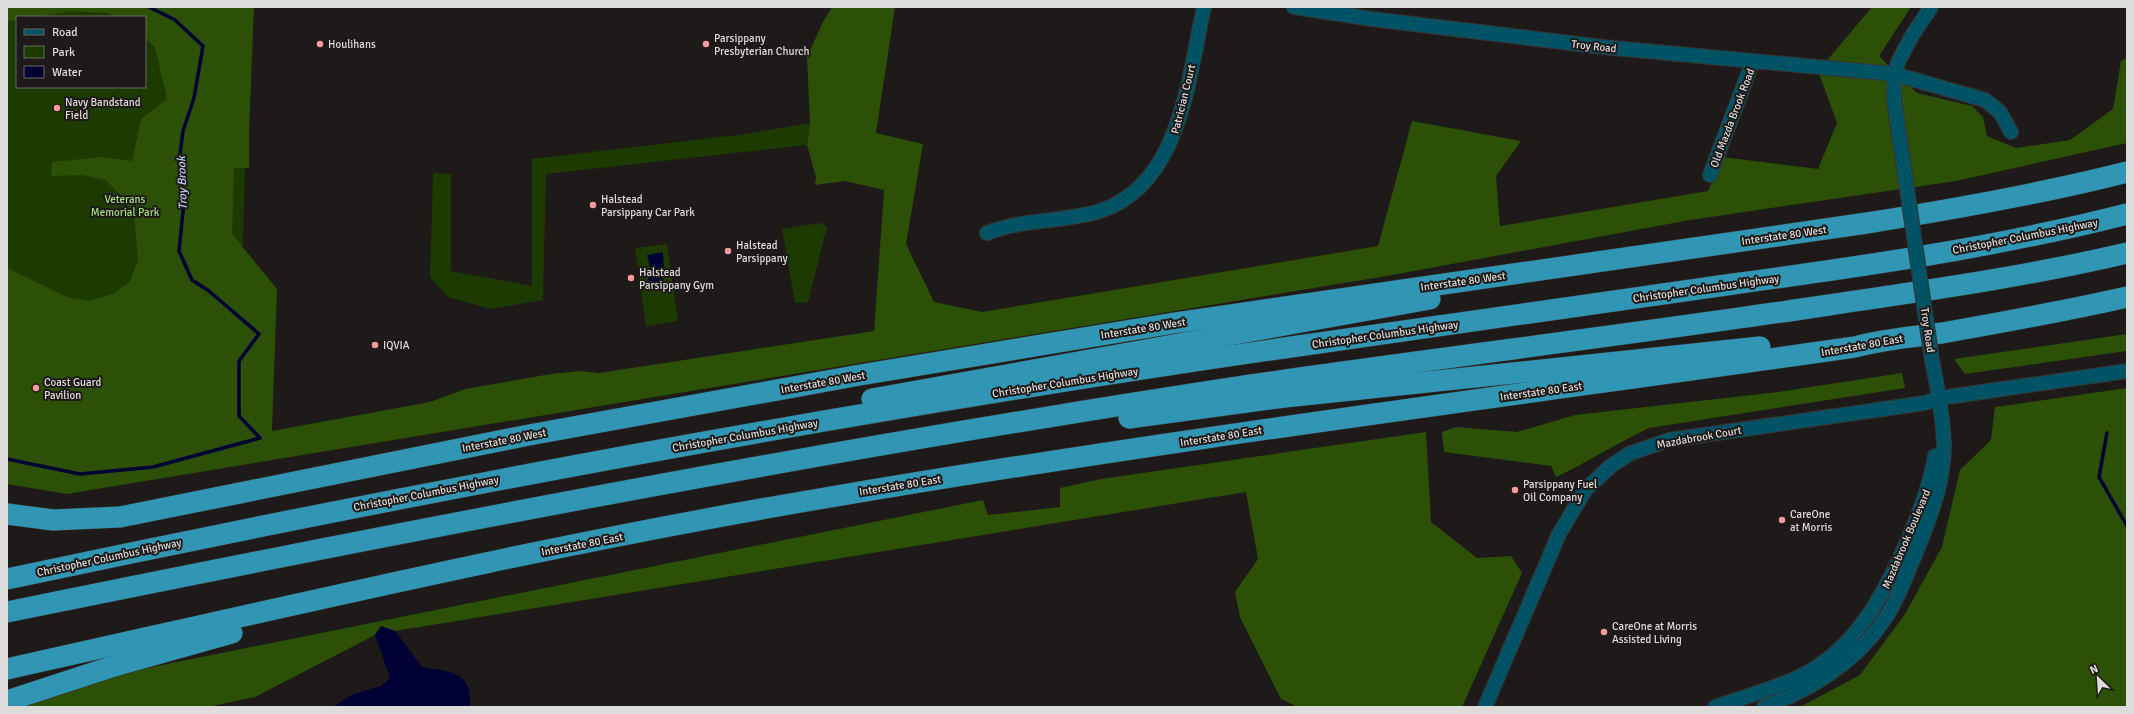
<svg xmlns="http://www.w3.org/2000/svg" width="2134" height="714" font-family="Signika,sans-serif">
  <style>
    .green { fill: #1d3b00; fill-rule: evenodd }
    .forest { fill: #2c5006 }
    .water { fill: #000035 }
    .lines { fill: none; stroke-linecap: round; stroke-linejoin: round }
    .stream { stroke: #000035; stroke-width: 3.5 }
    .minor-casing { stroke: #383534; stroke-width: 16 }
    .highway-casing { stroke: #383534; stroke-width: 22 }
    .minor { stroke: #005265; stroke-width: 14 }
    .highway { stroke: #3196b3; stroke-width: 21 }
    .minor-bridge-casing { stroke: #383534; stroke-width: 16; stroke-linecap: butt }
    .minor-bridge { stroke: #005265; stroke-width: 14 }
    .poi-dot { fill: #f59b9c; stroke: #1d1a19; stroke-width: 1.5 }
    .labels { text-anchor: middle; stroke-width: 4; stroke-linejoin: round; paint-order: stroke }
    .poi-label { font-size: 11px; fill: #dedcdb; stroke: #1d1a19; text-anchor: start }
    .street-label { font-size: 11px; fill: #dedcdb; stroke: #1d1a19 }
    .park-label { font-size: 11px; fill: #a4dc7e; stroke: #1d1a19 }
    .water-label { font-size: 12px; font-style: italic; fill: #bacdf1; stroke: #1d1a19 }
  </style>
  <rect width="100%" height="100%" fill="#1d1a19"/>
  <!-- green -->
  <g class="green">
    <path d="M 7,7 L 249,7 L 238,437 L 7,450 ZM 17,17 L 145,17 L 145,87 L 17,87 Z"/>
    <polygon points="810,123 807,145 546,174 543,300 490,309 448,297 430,277 433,173 451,174 451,271 532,286 532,159 746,134"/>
    <polygon points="820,223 827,227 808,302 795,303 782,229"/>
    <polygon points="667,244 678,321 646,326 635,248"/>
  </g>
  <!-- forest -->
  <g class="forest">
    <polygon points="7,7 254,7 249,131 249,168 234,168 232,234 277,289 272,431 430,402 465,389 551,374 581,371 599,373 874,331 884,190 845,181 815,185 816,177 807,145 810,123 807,57 823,22 832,7 895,7 876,133 923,144 906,244 934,302 982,312 1378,246 1412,121 1521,141 1496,176 1500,226 1708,191 1723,157 1818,169 1837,123 1818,71 1872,7 1911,7 1879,56 1917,93 1972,106 1983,117 1987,136 2016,148 2070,140 2113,109 2121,61 2127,58 2127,143 1956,181 1690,220 1387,276 67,494 7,484 7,268 67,297 89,301 113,294 130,281 138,260 134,213 120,195 106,180 82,175 51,176 52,162 102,157 132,161 141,119 167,99 155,47 145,38 145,17 115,17 108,13 72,11 35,17 17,17 17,20 7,21"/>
    <polygon points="2127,334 2127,351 1965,374 1954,359"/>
    <path d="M 1902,373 L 1905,388 L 1649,428 C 1617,443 1588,462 1556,477 L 1551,466 L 1444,452 L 1442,432 L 1456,427 L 1517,432 L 1575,415 L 1778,392 Z"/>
    <polygon points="2127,388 2127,707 1800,707 1860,675 1905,614 1942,547 1960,470 1991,440 1995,407"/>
    <polygon points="1426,432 1431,522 1477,558 1511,556 1522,573 1462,707 1298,707 1281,699 1240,617 1235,592 1258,559 1246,492 395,631 381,626 375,635 255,697 208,707 23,707 127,672 983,500 988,515 1060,507 1060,488 1101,479"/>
  </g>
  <!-- water -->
  <g class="water">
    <polygon points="663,252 664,271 662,272 663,281 649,283 647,272 651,271 647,255"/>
    <path d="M 381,626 L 395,631 L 422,667 C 451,672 473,671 470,707 L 332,707 L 354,694 L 381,686 L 390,678 L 375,635 Z"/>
  </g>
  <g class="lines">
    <!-- stream -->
    <g class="stream">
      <polyline points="2107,433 2099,477 2127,526"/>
      <polyline points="7,459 80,474 153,467 260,438 239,416 239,361 259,334 209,291 192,280 179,251 184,202 179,162 183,131 194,98 203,46 175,20 149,7"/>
    </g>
    <!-- minor casing -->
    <g class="minor-casing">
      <g id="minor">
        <polyline points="1294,7 1372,19 1603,47 1894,74 1985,100 2000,112 2011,132"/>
        <polyline points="1710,175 1753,61"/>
        <polyline points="1907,189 1894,99 1894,74 1899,60 1913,34 1931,7"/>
        <path d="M 987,233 C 1022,219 1061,222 1097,212 C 1181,187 1188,78 1204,7"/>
        <polyline points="1485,707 1559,534 1586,489 1612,465 1631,453 1669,440 1925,403 1940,398 2127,371"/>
        <path d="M 1715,707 C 1744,697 1774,689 1801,676 C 1857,648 1884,594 1908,540 C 1919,513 1930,486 1935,456"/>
        <path d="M 1764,707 C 1816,688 1865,656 1892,607 C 1903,586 1911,564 1920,543 C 1932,512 1944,480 1944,446 C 1943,417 1938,389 1932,360"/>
      </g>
    </g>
    <!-- highway casing -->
    <g class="highway-casing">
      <g id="highway">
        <polyline points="872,399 1430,299"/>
        <polyline points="1129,418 1285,397 1760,347"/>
        <path d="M 7,514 L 53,520 L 120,517 L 529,435 L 860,375 L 1174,323 L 1867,223 C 1955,209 2041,194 2127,172"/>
        <path d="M 7,579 C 430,489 856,410 1284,348 C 1433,326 1583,306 1733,284 C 1865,266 1998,247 2127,214"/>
        <path d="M 7,612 C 420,528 834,448 1251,385 C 1443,357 1637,334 1829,305 C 1929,290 2029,276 2127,253"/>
        <path d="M 7,669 C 277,609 546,545 819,499 C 1163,440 1510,396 1855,347 C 1884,339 1913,337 1942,333 C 2004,322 2066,311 2127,297"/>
        <polyline points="7,701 111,667 232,633"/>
      </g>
    </g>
    <!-- minor -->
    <use href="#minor" class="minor"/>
    <!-- highway -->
    <use href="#highway" class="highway"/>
    <!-- minor-bridge casing -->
    <g class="minor-bridge-casing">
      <polyline id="minor-bridge" points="1907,189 1932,360"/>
    </g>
    <!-- minor-bridge -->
    <use href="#minor-bridge" class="minor-bridge"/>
  </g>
  <!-- markers -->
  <g class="poi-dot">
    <circle cx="320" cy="44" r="4"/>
    <circle cx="706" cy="44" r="4"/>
    <circle cx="57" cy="108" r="4"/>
    <circle cx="593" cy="205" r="4"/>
    <circle cx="728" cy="251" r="4"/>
    <circle cx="631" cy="278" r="4"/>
    <circle cx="375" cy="345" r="4"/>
    <circle cx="36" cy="388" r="4"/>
    <circle cx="1515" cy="490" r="4"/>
    <circle cx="1782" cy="520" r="4"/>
    <circle cx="1604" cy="632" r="4"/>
  </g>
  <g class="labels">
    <!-- poi labels -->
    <g class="poi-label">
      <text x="714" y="42">Parsippany<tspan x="714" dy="13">Presbyterian Church</tspan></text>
      <text x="328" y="48">Houlihans</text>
      <text x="65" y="106">Navy Bandstand<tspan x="65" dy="13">Field</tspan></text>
      <text x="601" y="203">Halstead<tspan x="601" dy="13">Parsippany Car Park</tspan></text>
      <text x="736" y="249">Halstead<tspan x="736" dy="13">Parsippany</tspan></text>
      <text x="639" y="276">Halstead<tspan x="639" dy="13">Parsippany Gym</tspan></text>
      <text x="383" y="349">IQVIA</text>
      <text x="44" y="386">Coast Guard<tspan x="44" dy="13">Pavilion</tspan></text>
      <text x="1523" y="488">Parsippany Fuel<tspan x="1523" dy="13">Oil Company</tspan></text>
      <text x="1790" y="518">CareOne<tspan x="1790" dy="13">at Morris</tspan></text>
      <text x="1612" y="630">CareOne at Morris<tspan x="1612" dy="13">Assisted Living</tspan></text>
    </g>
    <!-- street labels -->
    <g class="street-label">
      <text transform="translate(1594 46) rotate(6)" y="4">Troy Road</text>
      <text transform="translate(1183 99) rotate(-76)" y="4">Patrician Court</text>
      <text transform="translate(1732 118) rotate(-69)" y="4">Old Mazda Brook Road</text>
      <text transform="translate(1784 235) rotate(-8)" y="4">Interstate 80 West</text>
      <text transform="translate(2025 236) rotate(-11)" y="4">Christopher Columbus Highway</text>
      <text transform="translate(1463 281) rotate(-8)" y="4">Interstate 80 West</text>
      <text transform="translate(1706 288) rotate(-8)" y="4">Christopher Columbus Highway</text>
      <text transform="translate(1143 328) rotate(-9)" y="4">Interstate 80 West</text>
      <text transform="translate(1928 330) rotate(82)" y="4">Troy Road</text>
      <text transform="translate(1385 334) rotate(-8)" y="4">Christopher Columbus Highway</text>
      <text transform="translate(1862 345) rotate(-10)" y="4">Interstate 80 East</text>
      <text transform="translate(823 382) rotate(-10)" y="4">Interstate 80 West</text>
      <text transform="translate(1065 382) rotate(-9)" y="4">Christopher Columbus Highway</text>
      <text transform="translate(1541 391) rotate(-8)" y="4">Interstate 80 East</text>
      <text transform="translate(745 435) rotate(-10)" y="4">Christopher Columbus Highway</text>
      <text transform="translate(1221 436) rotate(-9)" y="4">Interstate 80 East</text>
      <text transform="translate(1699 437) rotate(-10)" y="4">Mazdabrook Court</text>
      <text transform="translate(504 440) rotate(-11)" y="4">Interstate 80 West</text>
      <text transform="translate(900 485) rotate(-9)" y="4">Interstate 80 East</text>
      <text transform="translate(426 493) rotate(-11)" y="4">Christopher Columbus Highway</text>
      <text transform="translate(1906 539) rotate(-67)" y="4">Mazdabrook Boulevard</text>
      <text transform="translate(582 544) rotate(-11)" y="4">Interstate 80 East</text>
      <text transform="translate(109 557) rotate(-12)" y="4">Christopher Columbus Highway</text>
    </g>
    <!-- park labels -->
    <g class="park-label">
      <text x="125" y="203">Veterans<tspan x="125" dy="13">Memorial Park</tspan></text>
    </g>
    <!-- water labels -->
    <g class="water-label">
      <text transform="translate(182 183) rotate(-92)" y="4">Troy Brook</text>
    </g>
  </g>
  <!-- border -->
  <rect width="2134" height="714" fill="none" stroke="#dedcdb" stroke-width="16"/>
  <!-- legend -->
  <rect x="16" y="16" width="130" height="72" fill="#1d1a19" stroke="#6a6867"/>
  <rect x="24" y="29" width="20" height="6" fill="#005265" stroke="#6a6867"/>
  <text x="52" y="36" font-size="12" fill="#dedcdb">Road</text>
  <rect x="24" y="46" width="20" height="12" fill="#1d3b00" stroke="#6a6867"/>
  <text x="52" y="56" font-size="12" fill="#dedcdb">Park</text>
  <rect x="24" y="66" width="20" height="12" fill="#000035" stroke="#6a6867"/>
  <text x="52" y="76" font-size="12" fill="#dedcdb">Water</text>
  <!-- north arrow -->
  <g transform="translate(2098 678) rotate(335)" stroke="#1d1a19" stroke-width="3" paint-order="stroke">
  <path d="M0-3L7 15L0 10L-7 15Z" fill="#dedcdb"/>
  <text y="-6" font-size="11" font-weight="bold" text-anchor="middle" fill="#dedcdb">N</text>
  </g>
</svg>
